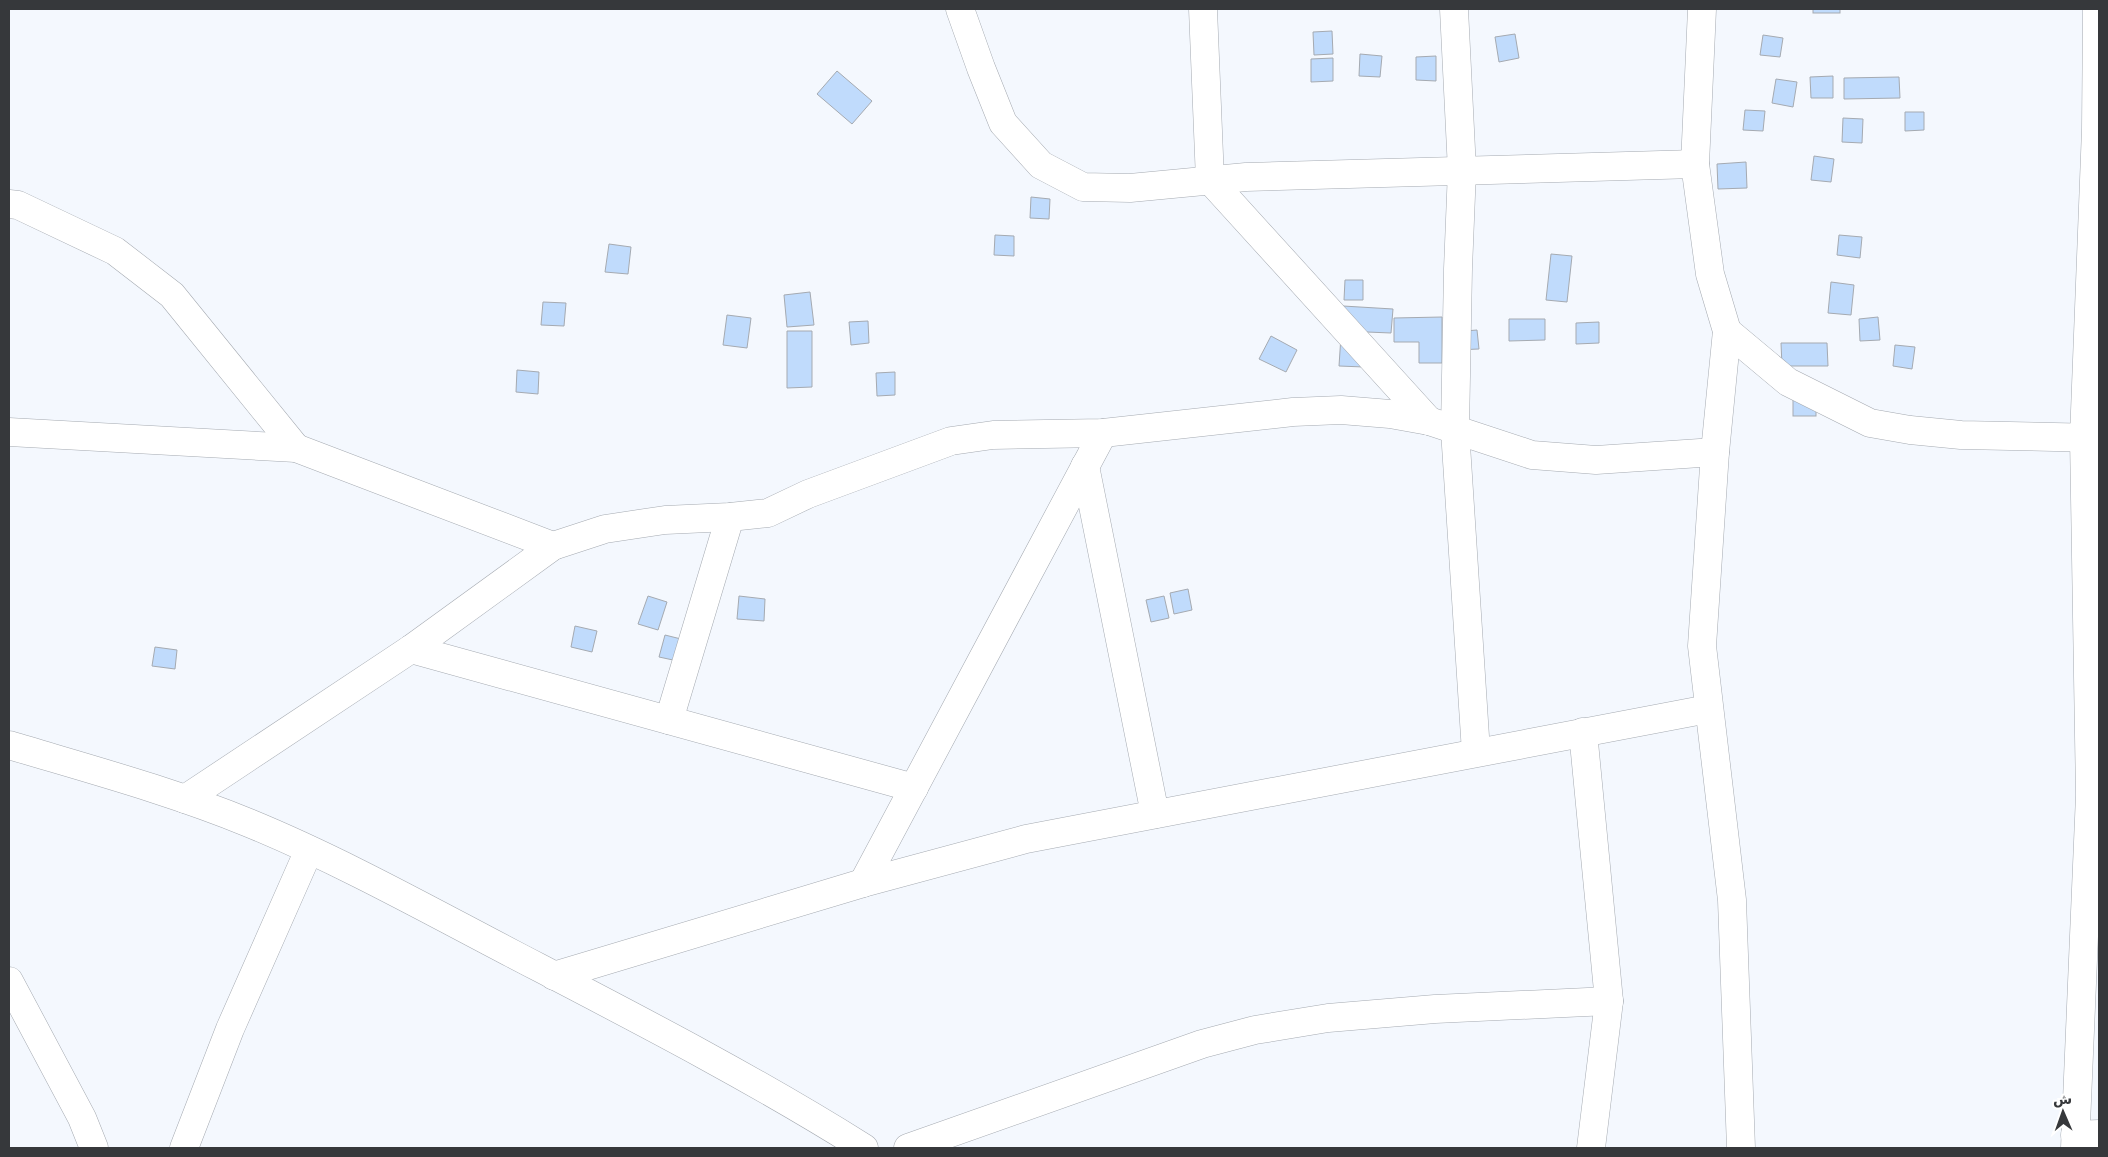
<svg xmlns="http://www.w3.org/2000/svg" width="2108" height="1157" font-family="'DejaVu Sans',Cairo,sans-serif">
  <style>
    .building { fill: #c0dbfc; stroke: #a5aab1 }
    .lines { fill: none; stroke-linecap: round; stroke-linejoin: round }
    .minor-casing { stroke: #a5aab1; stroke-width: 29 }
    .minor { stroke: #fff; stroke-width: 28 }
  </style>
  <rect width="100%" height="100%" fill="#f4f8fe"/>
  <!-- building -->
  <g class="building">
    <rect x="1813" y="9" width="27" height="4"/>
    <polygon points="1332,31 1333,54 1314,55 1313,32"/>
    <polygon points="1515,34 1519,58 1499,62 1495,37"/>
    <polygon points="1763,35 1783,38 1780,57 1760,55"/>
    <polygon points="1360,54 1382,56 1380,77 1359,76"/>
    <polygon points="1436,56 1436,81 1416,80 1416,57"/>
    <polygon points="1333,58 1333,81 1311,82 1311,59"/>
    <polygon points="837,71 872,101 852,124 817,94"/>
    <polygon points="1833,76 1833,98 1811,98 1810,77"/>
    <polygon points="1899,77 1900,98 1844,99 1844,78"/>
    <polygon points="1776,79 1797,82 1793,107 1772,103"/>
    <polygon points="1745,110 1765,111 1763,131 1743,130"/>
    <polygon points="1905,112 1924,112 1924,130 1905,131"/>
    <polygon points="1843,118 1863,119 1862,143 1842,142"/>
    <polygon points="1814,156 1834,159 1831,182 1811,180"/>
    <polygon points="1746,162 1747,188 1718,189 1717,164"/>
    <polygon points="1031,197 1050,199 1049,219 1030,218"/>
    <polygon points="995,235 1014,236 1014,256 994,255"/>
    <polygon points="1839,235 1862,237 1860,258 1837,255"/>
    <polygon points="609,244 631,247 628,274 605,272"/>
    <polygon points="1551,254 1572,256 1567,302 1546,300"/>
    <polygon points="1345,280 1363,280 1363,300 1344,300"/>
    <polygon points="1831,282 1854,285 1851,315 1828,313"/>
    <polygon points="810,292 814,325 787,327 784,295"/>
    <polygon points="543,302 566,303 564,326 541,325"/>
    <polygon points="1343,306 1393,309 1391,333 1367,332 1364,367 1339,366"/>
    <polygon points="727,315 751,318 747,348 723,345"/>
    <polygon points="1442,317 1442,363 1419,363 1419,342 1394,342 1394,318"/>
    <polygon points="1878,317 1880,340 1860,341 1859,319"/>
    <polygon points="1509,319 1545,319 1545,340 1509,341"/>
    <polygon points="868,321 869,343 851,345 849,322"/>
    <polygon points="1599,322 1599,343 1576,344 1576,323"/>
    <polygon points="1477,330 1479,349 1455,350 1453,332"/>
    <polygon points="787,331 812,331 812,387 787,388"/>
    <polygon points="1271,336 1297,350 1286,372 1259,359"/>
    <polygon points="1781,343 1827,343 1828,366 1782,366"/>
    <polygon points="1895,345 1915,347 1912,369 1893,366"/>
    <polygon points="517,370 539,372 538,394 516,392"/>
    <polygon points="895,372 895,395 877,396 876,373"/>
    <rect x="1793" y="399" width="23" height="17"/>
    <polygon points="1188,589 1192,610 1174,614 1170,593"/>
    <polygon points="648,596 667,602 658,630 638,624"/>
    <polygon points="739,596 765,599 764,621 737,619"/>
    <polygon points="1164,596 1169,618 1151,622 1146,600"/>
    <polygon points="575,626 597,631 592,652 571,647"/>
    <polygon points="665,635 693,642 687,663 659,657"/>
    <polygon points="155,647 177,650 175,669 152,666"/>
  </g>
  <g class="lines">
    <!-- minor casing -->
    <g class="minor-casing">
      <g id="minor">
        <polyline points="960,9 981,68 1003,123 1041,165 1083,187 1130,188 1246,177 1695,164"/>
        <polyline points="1203,9 1210,180 1429,421"/>
        <polyline points="1454,9 1462,170 1458,269 1455,430 1476,752"/>
        <polyline points="1702,9 1695,164 1710,274 1727,331 1715,452 1702,646 1732,900 1741,1148"/>
        <polyline points="9,204 18,205 115,251 172,295 296,448"/>
        <polyline points="1727,331 1788,382 1870,423 1910,430 1961,435 2099,438"/>
        <polyline points="9,432 296,448 553,546"/>
        <polyline points="1085,466 1155,814"/>
        <polyline points="411,649 914,788"/>
        <polyline points="669,720 730,517"/>
        <polyline points="1583,732 1609,1001 1591,1148"/>
        <path d="M 9,745 C 89,769 171,791 249,823 C 339,860 427,909 513,954 C 632,1016 751,1077 864,1148"/>
        <polyline points="185,799 411,649 553,546 605,529 665,520 730,517 768,513 808,494 951,441 993,435 1103,433 1293,412 1341,410 1390,414 1429,421 1532,455 1596,460 1715,452"/>
        <polyline points="863,883 1103,433"/>
        <polyline points="554,976 863,883 1026,839 1708,709"/>
        <polyline points="9,981 82,1118 94,1148"/>
        <polyline points="2075,1135 2099,1134"/>
        <polyline points="184,1148 230,1029 309,850"/>
        <polyline points="908,1148 1202,1044 1255,1030 1328,1018 1435,1009 1609,1001"/>
        <polyline points="2075,1148 2090,795 2084,437 2096,129 2097,9"/>
      </g>
    </g>
    <!-- minor -->
    <use href="#minor" class="minor"/>
  </g>
  <!-- border -->
  <rect width="2108" height="1157" fill="none" stroke="#36383b" stroke-width="20"/>
  <!-- north arrow -->
  <g transform="translate(2063 1112) rotate(358)" stroke="#ffffff" stroke-width="4" paint-order="stroke">
  <path d="M0-4L9 19L0 12L-9 19Z" fill="#36383b"/>
  <text y="-8" font-size="14" font-weight="bold" text-anchor="middle" fill="#36383b">ش</text>
  </g>
</svg>
